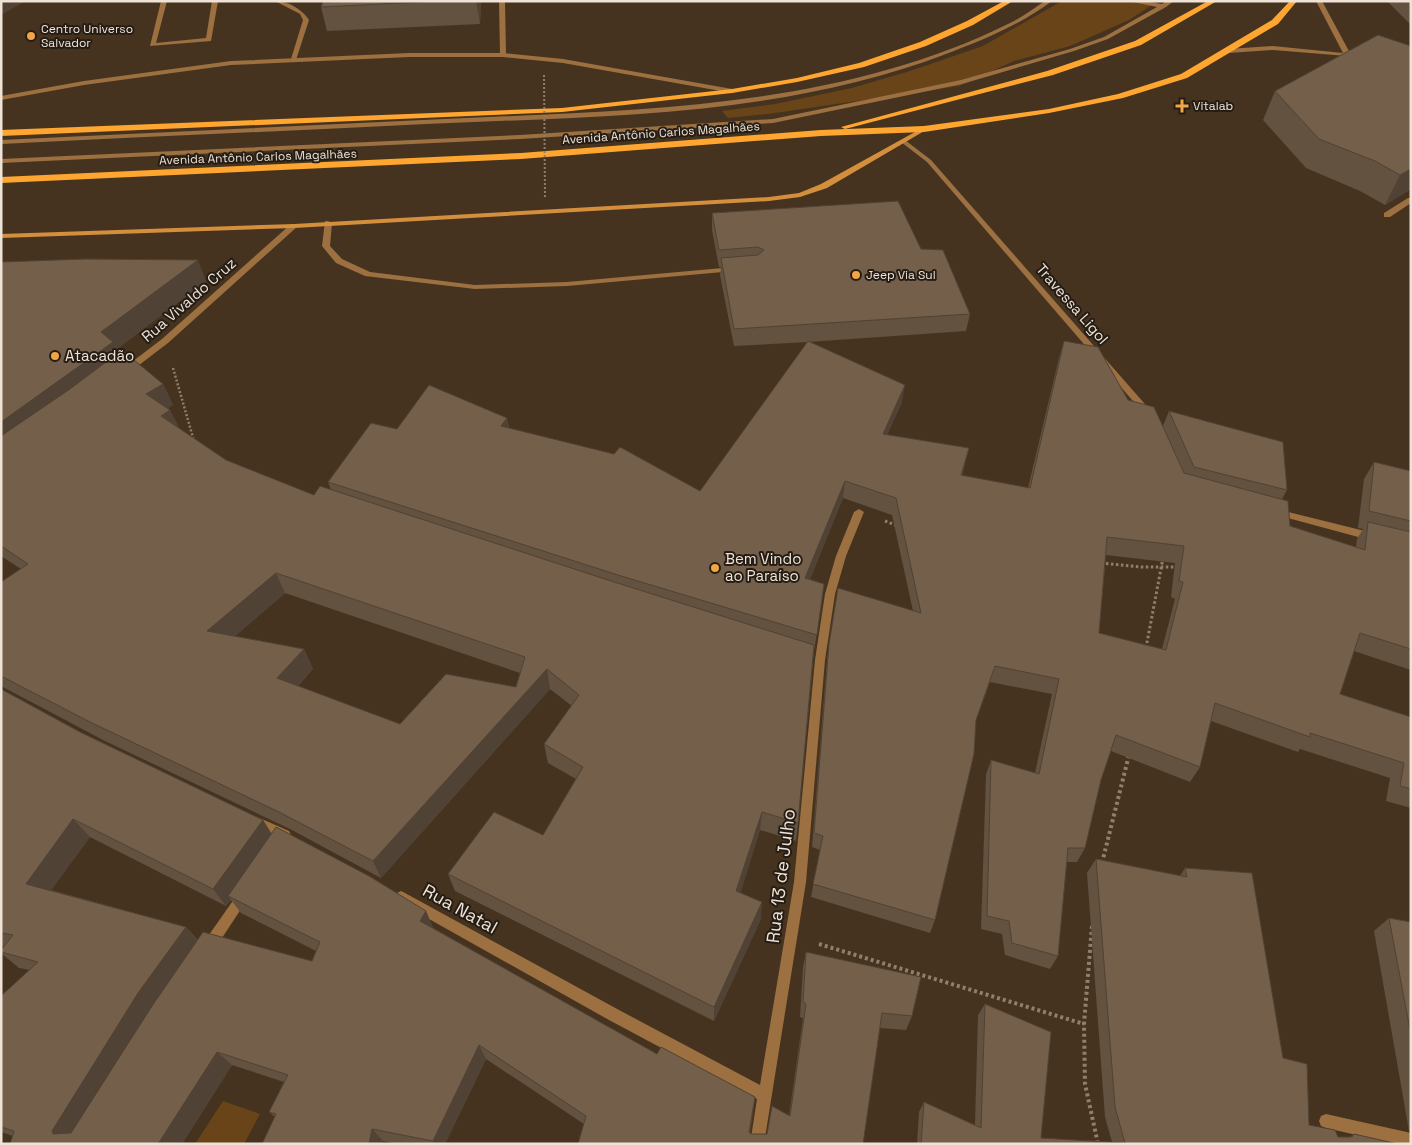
<svg xmlns="http://www.w3.org/2000/svg" width="1412" height="1145" font-family="'Space Grotesk',sans-serif">
  <style>
    .green { fill: #694419 }
    .lines { fill: none; stroke-linecap: round; stroke-linejoin: round }
    .path-far2 { stroke: #8f7f6e; stroke-width: 2.5; stroke-dasharray: 2 2; stroke-linecap: butt }
    .path-far1 { stroke: #8f7f6e; stroke-width: 3; stroke-dasharray: 2.5 2.5; stroke-linecap: butt }
    .path { stroke: #8f7f6e; stroke-width: 4; stroke-dasharray: 3 3; stroke-linecap: butt }
    .service { fill: #9c7040; fill-rule: evenodd }
    .minor { fill: #9c7040; fill-rule: evenodd }
    .secondary { fill: #d48f3c; fill-rule: evenodd }
    .primary { fill: #ffa631; fill-rule: evenodd }
    .path-bridge { stroke: #8f7f6e; stroke-width: 2; stroke-dasharray: 2 2; stroke-linecap: butt }
    .wall { fill: #635240; fill-rule: evenodd }
    .shaded-wall { fill: #504234 }
    .building { fill: #735f4a; stroke: #504234; fill-rule: evenodd }
    .poi-dot { fill: #f3a443; stroke: #251d14; stroke-width: 2 }
    .labels { text-anchor: middle; stroke-width: 4; stroke-linejoin: round; paint-order: stroke }
    .far-poi-label { font-size: 12px; fill: #efe3d7; stroke: #251d14; text-anchor: start }
    .far-street-label { font-size: 12px; fill: #efe3d7; stroke: #251d14 }
    .street-label { font-size: 15px; fill: #efe3d7; stroke: #251d14 }
    .poi-label { font-size: 15px; fill: #efe3d7; stroke: #251d14; text-anchor: start }
    .near-street-label { font-size: 18px; fill: #efe3d7; stroke: #251d14 }
  </style>
  <rect width="100%" height="100%" fill="#46331f"/>
  <!-- green -->
  <g class="green">
    <polygon points="1062,1 1158,1 1129,20 1070,46 1014,61 959,86 775,113 728,118 722,111 775,104 852,88 910,71 983,46"/>
    <polygon points="223,1101 260,1114 244,1144 195,1144"/>
  </g>
  <g class="lines">
    <!-- path-far2 -->
    <polyline class="path-far2" points="173,368 194,441"/>
    <!-- path-far1 -->
    <g class="path-far1">
      <polyline points="885,521 898,526"/>
      <polyline points="1101,563 1141,567 1179,567"/>
      <polyline points="1146,648 1163,558"/>
    </g>
    <!-- path -->
    <g class="path">
      <polyline points="1102,863 1129,755"/>
      <polyline points="1092,926 1084,1024 1085,1084 1098,1144"/>
      <polyline points="819,944 1084,1024"/>
    </g>
    <!-- service -->
    <g class="service">
      <polygon points="161,1 167,1 156,43 206,38 212,1 218,1 211,41 150,46"/>
      <path d="M 275,1 C 288,1 302,9 309,20 L 296,60 L 291,59 L 303,20 L 300,14 Z"/>
      <polygon points="499,1 505,1 506,55 503,57 500,55"/>
      <path d="M 1045,1 L 1052,1 C 1020,25 983,40 946,54 C 781,117 601,116 426,124 C 284,131 143,137 1,144 L 1,140 C 149,133 297,126 444,119 C 635,110 833,110 1008,24 C 1021,18 1033,9 1045,1 Z"/>
      <polygon points="1128,1 1144,1 1162,4 1166,1 1174,1 1166,7 1108,39 1074,51 962,84 773,123 520,139 1,163 1,159 520,135 773,119 961,80 1070,49 1104,37 1157,7"/>
      <polygon points="1316,1 1322,1 1350,53 1359,55 1359,57 1273,50 1228,53 1225,51 1228,49 1273,46 1343,53"/>
      <polygon points="1408,198 1411,198 1411,203 1390,217 1384,217 1384,213"/>
      <polygon points="325,221 328,221 332,223 330,246 342,259 370,272 475,285 567,282 734,267 738,269 734,271 567,286 475,289 365,276 336,263 322,246"/>
      <polygon points="1276,509 1373,533 1378,537 1373,541 1273,514 1271,512 1273,510"/>
      <polygon points="243,890 247,892 249,896 247,900 214,950 209,952 204,950 203,946 204,942 239,892"/>
    </g>
    <!-- minor -->
    <g class="minor">
      <polygon points="409,53 503,53 563,59 732,89 735,91 732,93 563,63 503,57 409,57 231,65 84,85 1,100 1,96 84,81 231,61"/>
      <polygon points="901,140 905,140 931,160 1151,411 1152,413 1151,415 1145,415 927,162 901,142"/>
      <polygon points="291,224 297,224 298,226 168,343 130,372 124,372 124,368 162,339"/>
      <polygon points="859,509 864,512 846,556 835,594 825,660 806,882 764,1144 750,1144 757,1099 609,1020 397,901 395,897 397,893 401,891 405,893 619,1010 760,1085 794,882 815,660 825,594 836,556 854,512"/>
      <polygon points="255,816 289,831 291,835 289,839 285,840 251,825 249,821 251,817"/>
      <polygon points="1326,1114 1411,1133 1411,1144 1396,1144 1326,1128 1321,1126 1319,1121 1321,1116"/>
    </g>
    <!-- secondary -->
    <polygon class="secondary" points="924,127 927,129 926,130 827,188 800,197 769,201 294,228 1,238 1,234 294,224 769,197 799,193 821,184"/>
    <!-- primary -->
    <g class="primary">
      <polygon points="1004,1 1013,1 973,25 926,46 864,67 797,82 732,93 562,112 1,136 1,130 562,108 732,89 797,78 859,63 920,42 967,21"/>
      <polygon points="1208,1 1217,1 1141,45 1053,75 845,129 841,127 1047,71 1135,41"/>
      <polygon points="1290,1 1297,1 1278,24 1187,78 1123,98 1049,113 924,132 821,136 521,159 1,183 1,177 521,153 821,130 924,126 1049,109 1118,94 1181,74 1272,20"/>
    </g>
    <!-- path-bridge -->
    <polyline class="path-bridge" points="544,75 545,197"/>
  </g>
  <!-- wall -->
  <g class="wall">
    <polygon points="323,1 481,1 480,24 327,31 321,7"/>
    <polygon points="1387,1 1411,1 1411,25"/>
    <polygon points="1411,46 1411,189 1385,205 1360,191 1306,168 1263,120 1275,91"/>
    <path d="M 712,213 L 921,249 L 970,314 L 966,331 L 808,342 L 902,402 L 887,435 L 969,448 L 962,476 L 1028,488 L 1059,358 L 1064,341 L 1128,400 L 1163,426 L 1169,411 L 1287,490 L 1282,499 L 1290,526 L 1356,547 L 1357,539 L 1363,529 L 1358,528 L 1364,479 L 1374,462 L 1411,471 L 1411,670 L 1354,651 L 1340,694 L 1411,717 L 1411,808 L 1386,801 L 1390,778 L 1300,749 L 1298,752 L 1211,721 L 1200,767 L 1190,782 L 1111,751 L 1101,780 L 1085,848 L 1077,862 L 1067,862 L 1058,956 L 1050,969 L 1005,955 L 1002,934 L 981,929 L 986,775 L 991,760 L 1035,773 L 1052,694 L 990,682 L 976,720 L 935,920 L 930,933 L 811,897 L 820,850 L 812,847 L 827,660 L 838,588 L 913,611 L 892,515 L 843,498 L 810,579 L 824,584 L 814,652 L 814,651 L 798,823 L 796,841 L 760,830 L 740,893 L 761,919 L 714,1021 L 455,891 L 448,874 L 543,835 L 576,779 L 548,763 L 544,744 L 572,706 L 550,689 L 381,878 L 290,829 L 105,741 L 1,686 L 1,582 L 21,569 L 1,556 L 1,262 L 206,281 L 117,349 L 119,353 L 163,384 L 173,405 L 168,408 L 170,410 L 179,428 L 226,460 L 314,495 L 331,490 L 328,482 L 397,429 L 507,418 L 509,428 L 700,491 L 808,342 L 734,346 L 720,275 L 721,267 L 719,267 L 712,230 ZM 1106,555 L 1175,563 L 1171,597 L 1175,599 L 1162,649 L 1099,633 ZM 285,593 L 520,673 L 516,687 L 400,724 L 298,686 L 313,669 L 304,649 L 235,636 Z"/>
    <path d="M 1,689 L 80,732 L 263,820 L 272,834 L 426,911 L 433,928 L 657,1054 L 755,1097 L 750,1133 L 751,1134 L 767,1134 L 789,1116 L 803,1018 L 800,1017 L 803,967 L 806,952 L 912,1016 L 906,1030 L 880,1028 L 863,1144 L 584,1124 L 486,1059 L 445,1144 L 397,1144 L 383,1141 L 382,1144 L 262,1144 L 275,1117 L 269,1112 L 284,1082 L 232,1065 L 182,1144 L 10,1144 L 13,1136 L 1,1132 L 1,996 L 30,970 L 19,968 L 1,953 L 1,950 L 4,946 L 1,946 ZM 90,837 L 226,906 L 231,900 L 241,913 L 316,951 L 312,961 L 198,940 L 186,927 L 51,890 Z"/>
    <polygon points="1096,859 1180,876 1185,868 1283,1058 1309,1125 1338,1137 1350,1137 1354,1134 1398,1144 917,1144 919,1112 924,1102 975,1125 978,1015 985,1004 1041,1138 1112,1142 1105,1117 1087,873"/>
    <polygon points="1389,918 1411,922 1411,1132 1409,1131 1374,931"/>
  </g>
  <!-- shaded-wall -->
  <g class="shaded-wall">
    <polygon points="1,1 26,1 1,15"/>
    <polygon points="476,1 481,1 480,24"/>
    <polygon points="1411,169 1411,189 1385,205 1400,175"/>
    <polygon points="198,260 206,281 117,349 124,363 1,453 1,422 101,332"/>
    <polygon points="163,384 173,405 157,415 146,394"/>
    <polygon points="905,385 902,402 880,451 883,434"/>
    <polygon points="170,410 180,431 161,416"/>
    <polygon points="507,418 510,435 501,426"/>
    <polygon points="845,481 843,498 804,594 805,578"/>
    <polygon points="276,573 285,593 218,651 207,631"/>
    <polygon points="304,649 313,669 287,697 277,678"/>
    <polygon points="547,669 550,689 381,878 373,861"/>
    <polygon points="762,812 760,830 736,908 736,891"/>
    <polygon points="73,819 90,837 44,900 26,884"/>
    <polygon points="263,820 274,838 228,896 231,900 226,906 213,889"/>
    <polygon points="762,902 761,919 714,1021 714,1007"/>
    <polygon points="426,911 433,928 428,937 420,921"/>
    <polygon points="186,927 200,943 72,1143 53,1134 52,1131 138,993"/>
    <polygon points="479,1045 486,1059 445,1144 435,1144 433,1141"/>
    <polygon points="217,1052 232,1065 182,1144 158,1144"/>
    <polygon points="372,1129 383,1141 382,1144 369,1144"/>
  </g>
  <!-- building -->
  <g class="building">
    <polygon points="323,1 442,1 321,7"/>
    <polygon points="1378,35 1411,46 1411,169 1400,175 1375,161 1319,139 1275,91"/>
    <polygon points="898,201 921,249 943,250 970,314 734,329 721,258 758,255 764,250 758,247 719,250 712,213"/>
    <polygon points="85,259 198,260 101,332 113,342 1,422 1,262"/>
    <path d="M 808,341 L 905,385 L 883,434 L 969,448 L 961,475 L 1030,488 L 1064,341 L 1098,347 L 1128,400 L 1154,407 L 1184,473 L 1288,501 L 1290,526 L 1365,550 L 1368,522 L 1411,532 L 1411,649 L 1360,633 L 1340,694 L 1411,717 L 1411,789 L 1400,786 L 1404,763 L 1310,733 L 1310,737 L 1215,703 L 1200,767 L 1116,735 L 1101,780 L 1085,848 L 1068,848 L 1058,956 L 1012,943 L 1009,921 L 987,916 L 991,760 L 1039,774 L 1059,679 L 995,666 L 976,720 L 974,754 L 935,920 L 813,884 L 823,836 L 814,833 L 829,644 L 838,588 L 921,613 L 896,498 L 845,481 L 805,578 L 824,584 L 817,635 L 618,575 L 328,482 L 371,423 L 397,429 L 429,385 L 507,418 L 501,426 L 614,454 L 620,447 L 700,491 ZM 1107,537 L 1184,546 L 1179,581 L 1183,582 L 1166,650 L 1099,633 Z"/>
    <path d="M 122,350 L 163,384 L 146,394 L 170,410 L 161,416 L 226,460 L 314,495 L 320,486 L 611,581 L 814,645 L 798,823 L 762,812 L 736,891 L 762,902 L 714,1007 L 448,874 L 494,812 L 543,835 L 583,767 L 544,744 L 579,695 L 547,669 L 373,861 L 279,812 L 90,722 L 1,676 L 1,582 L 28,564 L 1,546 L 1,436 L 70,389 ZM 276,573 L 525,657 L 516,687 L 446,674 L 400,724 L 277,678 L 304,649 L 207,631 Z"/>
    <polygon points="1169,411 1283,442 1287,490 1194,467"/>
    <polygon points="1374,462 1411,471 1411,521 1369,511"/>
    <polygon points="1,689 80,732 263,820 213,889 73,819 26,884 186,927 138,993 52,1131 53,1134 71,1133 152,1006 203,932 312,961 320,942 228,896 276,827 369,876 426,911 420,921 657,1054 661,1047 755,1097 749,1132 751,1134 767,1134 772,1106 790,1116 806,1004 803,1002 806,952 921,977 912,1016 882,1013 863,1144 578,1144 586,1116 479,1045 433,1141 372,1129 369,1144 262,1144 276,1114 269,1112 288,1075 217,1052 158,1144 10,1144 14,1131 1,1127 1,996 38,962 1,952 1,950 13,935 1,933"/>
    <polygon points="1096,859 1187,877 1185,868 1252,873 1283,1058 1307,1064 1309,1125 1335,1130 1338,1137 1352,1137 1354,1134 1398,1144 921,1144 924,1102 981,1128 985,1004 1051,1032 1041,1138 1125,1143 1115,1107"/>
    <polygon points="1389,918 1411,922 1411,1035"/>
  </g>
  <!-- markers -->
  <g class="poi-dot">
    <circle cx="31" cy="36" r="5"/>
    <path d="M1179.5 98.5h5v5h5v5h-5v5h-5v-5h-5v-5h5z"/>
    <circle cx="856" cy="275" r="5"/>
    <circle cx="55" cy="356" r="5"/>
    <circle cx="715" cy="568" r="5"/>
  </g>
  <g class="labels">
    <!-- far-poi labels -->
    <g class="far-poi-label">
      <text x="41" y="33">Centro Universo<tspan x="41" dy="14">Salvador</tspan></text>
      <text x="1193" y="110">Vitalab</text>
      <text x="866" y="279">Jeep Via Sul</text>
    </g>
    <!-- far-street labels -->
    <g class="far-street-label">
      <text transform="translate(661 133) rotate(-4)" y="4">Avenida Antônio Carlos Magalhães</text>
      <text transform="translate(258 157) rotate(-2)" y="4">Avenida Antônio Carlos Magalhães</text>
    </g>
    <!-- street labels -->
    <g class="street-label">
      <text transform="translate(189 300) rotate(-41)" y="5">Rua Vivaldo Cruz</text>
      <text transform="translate(1072 304) rotate(49)" y="5">Travessa Ligol</text>
    </g>
    <!-- poi labels -->
    <g class="poi-label">
      <text x="65" y="361">Atacadão</text>
      <text x="725" y="564">Bem Vindo<tspan x="725" dy="17">ao Paraíso</tspan></text>
    </g>
    <!-- near-street labels -->
    <g class="near-street-label">
      <text transform="translate(781 876) rotate(-83)" y="6">Rua 13 de Julho</text>
      <text transform="translate(460 909) rotate(29)" y="6">Rua Natal</text>
    </g>
  </g>
  <!-- border -->
  <rect width="1412" height="1145" fill="none" stroke="#efe3d7" stroke-width="5"/>
</svg>
